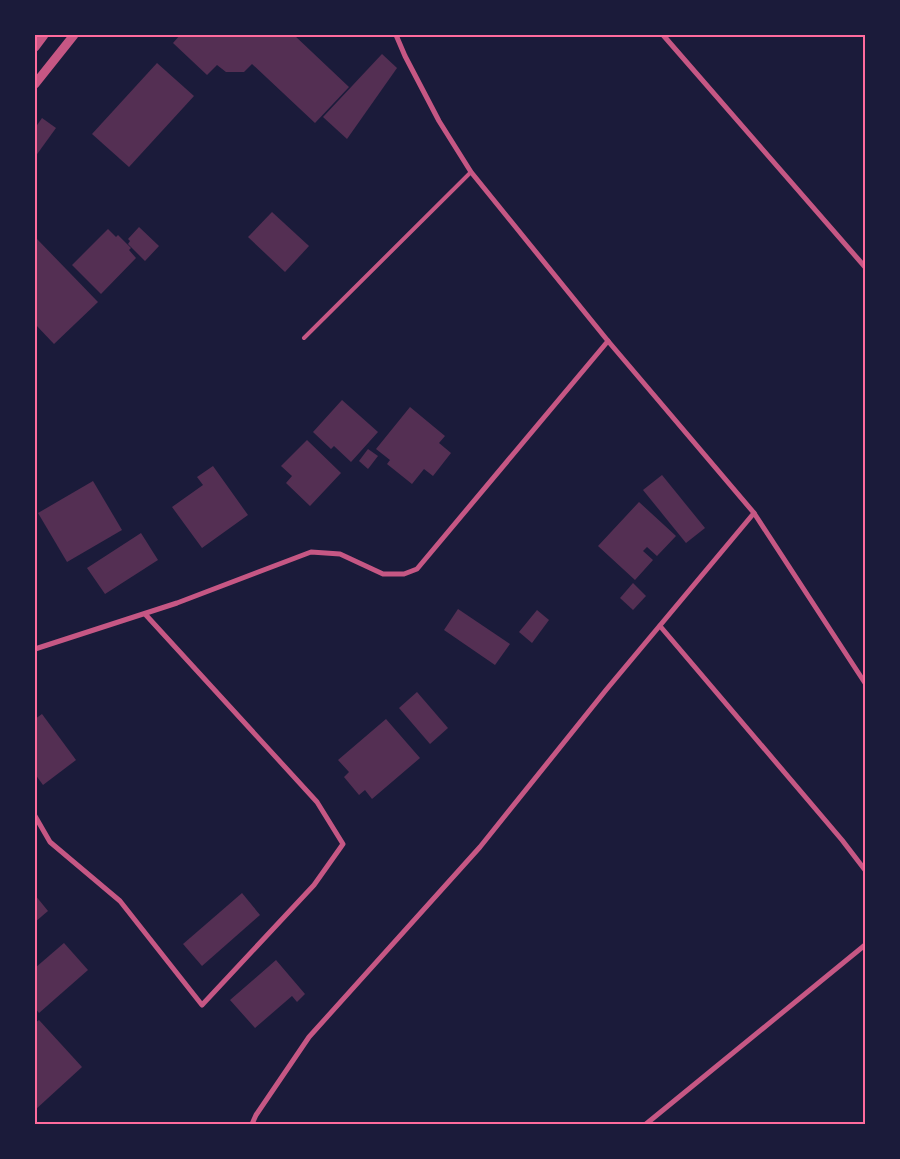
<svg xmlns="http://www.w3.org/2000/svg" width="900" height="1159" font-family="'Exo 2',sans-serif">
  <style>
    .building { fill: #542f53 }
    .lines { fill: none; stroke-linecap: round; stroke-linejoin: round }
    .service { stroke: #c65784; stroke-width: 4 }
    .minor { stroke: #c65784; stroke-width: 5 }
    .tertiary { stroke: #c65784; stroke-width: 9 }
    .neatline { fill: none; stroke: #ff6b9d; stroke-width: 2 }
  </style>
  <rect width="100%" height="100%" fill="#1b1b3a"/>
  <!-- building -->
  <g class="building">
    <polygon points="180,35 294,35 349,87 315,123 252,64 244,72 226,72 217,65 207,75 173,43"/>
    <polygon points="382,54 397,68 347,139 323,117"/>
    <polygon points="157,63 194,96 129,167 92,134"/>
    <polygon points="42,118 56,128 35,157 35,128"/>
    <polygon points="272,212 309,246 285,272 248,237"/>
    <polygon points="139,227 159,246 145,261 128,244 130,241 128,239"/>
    <polygon points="108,229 116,237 118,235 131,248 129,250 136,258 101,294 72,265"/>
    <polygon points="37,239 98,302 54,344 35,324 35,241"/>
    <polygon points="342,400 378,432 351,462 334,446 331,449 313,432"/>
    <polygon points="410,407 445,436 439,443 451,453 433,476 424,469 412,484 387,464 390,460 376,449"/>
    <polygon points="307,440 341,473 310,506 286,483 292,476 281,466"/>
    <polygon points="368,449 378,456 368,469 359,461"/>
    <polygon points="213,466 248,515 202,548 172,507 203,485 197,477"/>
    <polygon points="662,475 705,528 686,543 643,490"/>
    <polygon points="93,481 122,530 67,562 38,513"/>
    <polygon points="639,502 676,536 657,556 647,547 643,551 653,560 635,580 598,546"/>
    <polygon points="141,533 158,560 105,594 87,568"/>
    <polygon points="633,583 646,596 633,610 620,598"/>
    <polygon points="458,609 510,644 495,665 444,630"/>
    <polygon points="537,610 549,620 532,643 519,632"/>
    <polygon points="417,692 448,728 430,744 399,708"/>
    <polygon points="42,714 76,760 43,785 35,774 35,719"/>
    <polygon points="386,719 420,758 372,799 365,790 359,795 344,777 349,772 338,760"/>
    <polygon points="242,893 260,915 202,966 183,944"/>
    <polygon points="35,895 48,911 35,922"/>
    <polygon points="64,943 88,970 39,1013 35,1008 35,968"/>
    <polygon points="276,960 305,994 297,1002 292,996 255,1028 230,1000"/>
    <polygon points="39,1020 82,1067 35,1110 35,1023"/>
  </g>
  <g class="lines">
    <!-- service -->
    <polyline class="service" points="304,338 471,172"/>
    <!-- minor -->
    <g class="minor">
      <polyline points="396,35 405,56 439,121 471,172 608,341 754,513 865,683"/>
      <polyline points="663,35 865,267"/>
      <polyline points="660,626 842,840 865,870"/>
      <polyline points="35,649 177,603 311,552 340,554 383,574 404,574 417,569 608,341"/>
      <polyline points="35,816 50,842 120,901 202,1005 314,885 343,844 317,802 145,614"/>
      <polyline points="252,1124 256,1115 309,1037 480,847 606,690 754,513"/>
      <polyline points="646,1124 865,945"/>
    </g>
    <!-- tertiary -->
    <g class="tertiary">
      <polyline points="35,47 44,35"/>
      <polyline points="35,84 74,35"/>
    </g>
  </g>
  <!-- border -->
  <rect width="900" height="1159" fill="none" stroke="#1b1b3a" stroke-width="72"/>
  <rect x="36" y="36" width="828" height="1087" class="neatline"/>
</svg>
